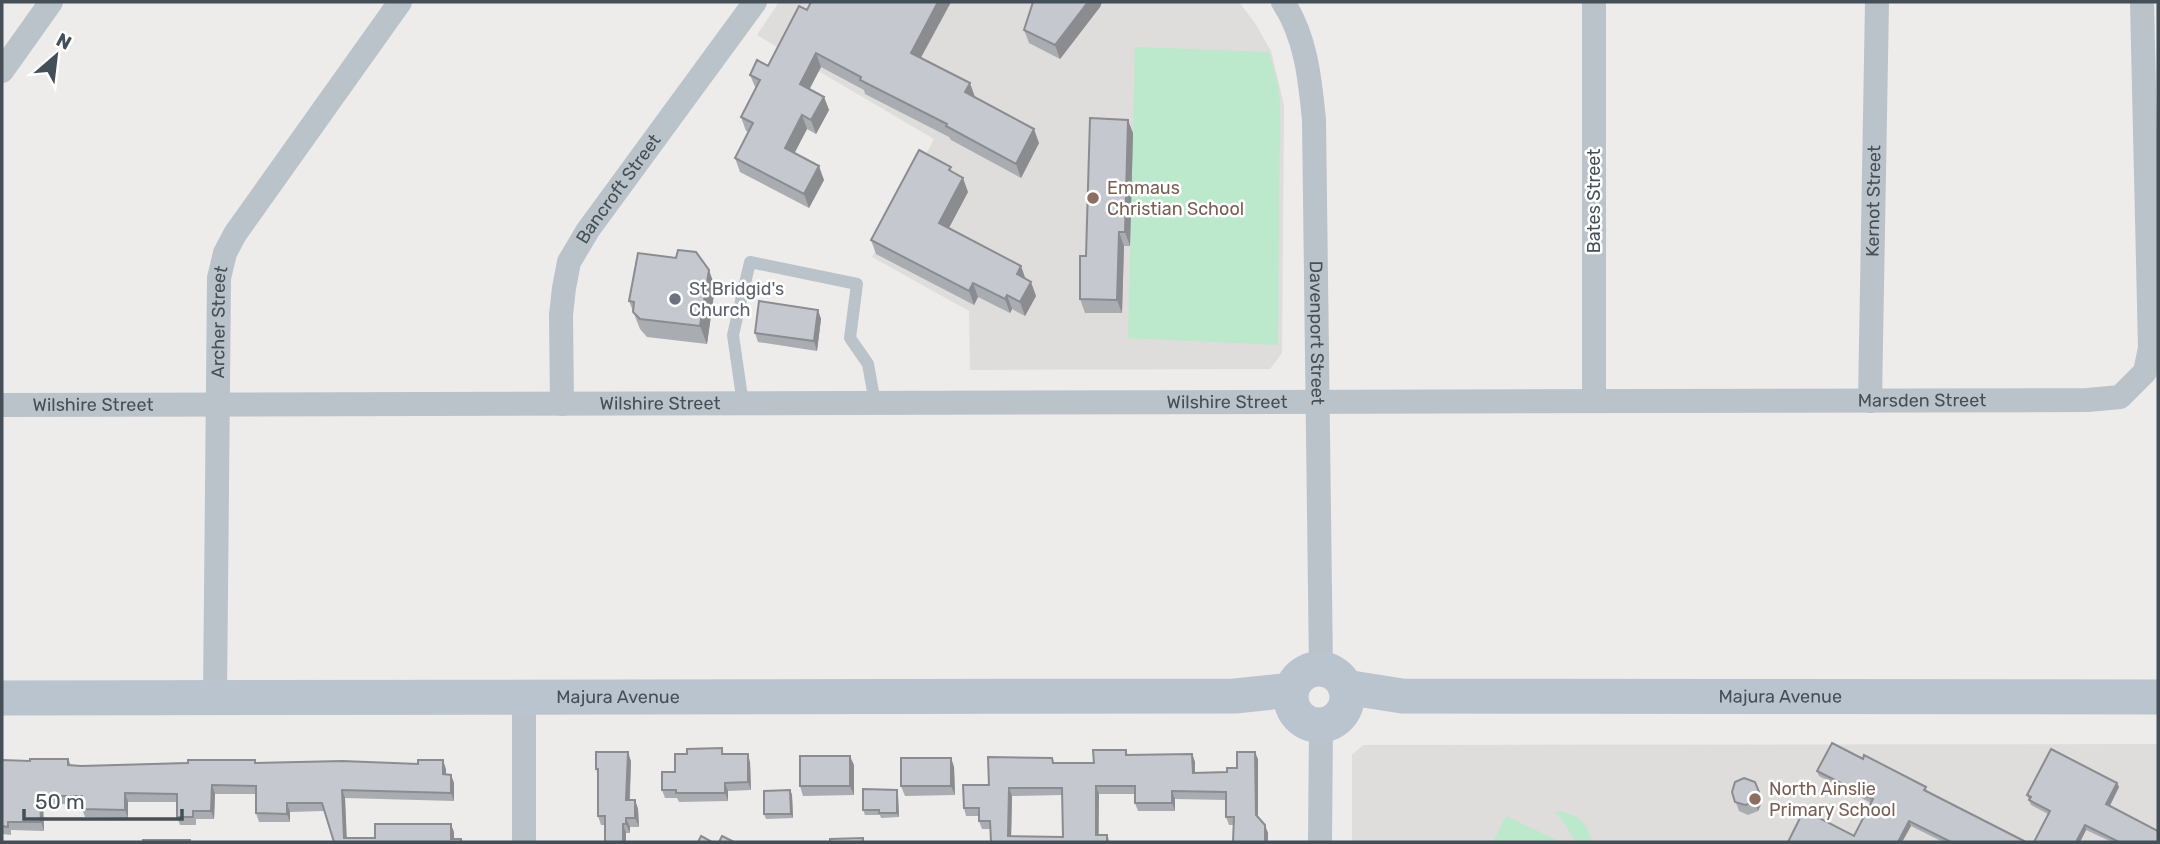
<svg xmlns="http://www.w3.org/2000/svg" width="2160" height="844" font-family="Rubik,sans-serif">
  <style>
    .education { fill: #dfdcdc }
    .green { fill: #bce9cc }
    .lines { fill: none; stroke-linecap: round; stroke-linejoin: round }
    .service { stroke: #bac3ca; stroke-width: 12 }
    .minor { stroke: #bac3ca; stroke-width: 24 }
    .secondary { stroke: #bac4ce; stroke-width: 35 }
    .wall { fill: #a9acb1; fill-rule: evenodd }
    .shaded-wall { fill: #8a8c90 }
    .building { fill: #c5c8ce; stroke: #8a8c90; stroke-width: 2; fill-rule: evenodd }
    .education-dot { fill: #8d6e63; stroke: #fff; stroke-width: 2.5 }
    .worship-dot { fill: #6b7280; stroke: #fff; stroke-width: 2.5 }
    .labels { text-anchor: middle; stroke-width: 5; stroke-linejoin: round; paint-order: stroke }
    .education-label { font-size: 18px; fill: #785e54; stroke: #fff; text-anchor: start }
    .street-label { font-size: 18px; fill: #454f57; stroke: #fff }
    .worship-label { font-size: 18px; fill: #5b616d; stroke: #fff; text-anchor: start }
  </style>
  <rect width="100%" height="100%" fill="#eeebeb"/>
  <!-- education -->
  <g class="education">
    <polygon points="779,2 1239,2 1255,23 1271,51 1284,105 1282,353 1270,369 970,370 969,311 872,257 934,139 757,35"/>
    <polygon points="2158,744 2158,842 1352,842 1352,755 1363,745"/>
  </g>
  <!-- green -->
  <g class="green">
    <polygon points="1135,47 1269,52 1278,84 1280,104 1278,345 1128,338"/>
    <path d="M 1559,811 C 1580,816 1586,821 1592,842 L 1575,842 L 1567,827 L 1555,812 Z"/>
    <polygon points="1506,816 1561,842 1493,842"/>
  </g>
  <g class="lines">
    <!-- service -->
    <polyline class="service" points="743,404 733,335 750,262 857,284 850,338 868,364 875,403"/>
    <!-- minor -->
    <g class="minor">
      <path id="s1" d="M 1283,2 C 1306,37 1310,79 1314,120 L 1321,669"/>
      <polyline points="2,71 51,2"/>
      <polyline points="1594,401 1594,2"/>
      <path id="s2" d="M 1870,401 L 1877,2"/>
      <path id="s3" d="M 562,404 L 561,315 L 564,288 L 569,262 L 588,230 L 755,2"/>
      <path id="s4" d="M 2,405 L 2088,400 L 2120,397 L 2145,372 L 2150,348 L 2142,2"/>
      <path id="s5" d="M 215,698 L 219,278 L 225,253 L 235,234 L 400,2"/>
      <polyline points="524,842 524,697"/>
      <polyline points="1320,842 1321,725"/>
    </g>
    <!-- secondary -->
    <g class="secondary">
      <circle cx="1319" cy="697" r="28"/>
      <path id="s6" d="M 1345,687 L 1402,696 L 2158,697"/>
      <path id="s7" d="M 2,698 L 1235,696 L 1291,690"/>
    </g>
  </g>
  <!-- wall -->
  <g class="wall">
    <polygon points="811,2 951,2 921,58 975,97 1039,143 1021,178 951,140 949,137 865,94 864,90 821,67 809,89 824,97 829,110 816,134 807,129 794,153 824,180 809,208 740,172 735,158 749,132 746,131 741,117 756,89 750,75 768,66 807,10"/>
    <polygon points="1033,2 1102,2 1100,7 1060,59 1029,43 1024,30"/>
    <polygon points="1133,133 1130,246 1124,246 1122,313 1085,313 1080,299 1086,256"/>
    <polygon points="953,172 968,192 949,228 1026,279 1036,296 1025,316 1012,309 1010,313 978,297 974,305 876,254 871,240"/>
    <polygon points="715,287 707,344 647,337 640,329 629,301"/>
    <polygon points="818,310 821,319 817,351 758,342 755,333"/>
    <path d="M 1126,750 L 1128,755 L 1192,754 L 1195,762 L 1195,773 L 1227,772 L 1258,759 L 1258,818 L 1268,833 L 1268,842 L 1233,842 L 1234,825 L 1229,825 L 1226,817 L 1226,800 L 1175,799 L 1175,811 L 1138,811 L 1135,803 L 1135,794 L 1099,794 L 1099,835 L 1107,835 L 1110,842 L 991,842 L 991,829 L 982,829 L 979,821 L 979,816 L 966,816 L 964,808 L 989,785 L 1052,758 L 1054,763 L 1094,763 ZM 1062,795 L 1063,837 L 1011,836 L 1012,796 Z"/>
    <polygon points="724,754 750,762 751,790 728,791 728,801 679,802 677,798 665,798 662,790 675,772"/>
    <polygon points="951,758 954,767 955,795 905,796 901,786"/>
    <polygon points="68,759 71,765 81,766 255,760 256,763 446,769 446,775 451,775 454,783 454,801 345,798 346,838 375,838 454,832 334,842 324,811 290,812 290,822 259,822 256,813 256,794 215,794 214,819 196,819 196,825 180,825 177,817 177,802 128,802 128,818 85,817 82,809 82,804 43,804 44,831 11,830 11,835 2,834 2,760 30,761"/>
    <polygon points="1863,759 1926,787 1927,792 2026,842 1943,842 1911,826 1902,842 1788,842 1854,836 1871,803 1819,776 1817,771"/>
    <polygon points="631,761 630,800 635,800 638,809 639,827 630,827 630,833 626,833 626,842 605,842 605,825 601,825 598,816 598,776 596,769"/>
    <polygon points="854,765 854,795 803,796 800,786"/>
    <polygon points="2117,783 2119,787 2110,806 2158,842 2112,842 2086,830 2080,842 2034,842 2048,814 2031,805 2027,795"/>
    <polygon points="790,790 792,795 793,818 766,819 764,814"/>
    <polygon points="1732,792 1762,802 1758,811 1748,815 1739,811"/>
    <polygon points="898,795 899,817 881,818 880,815 865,815 863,810"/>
  </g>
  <!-- shaded-wall -->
  <g class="shaded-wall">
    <polygon points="938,2 951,2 916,66 911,53"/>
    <polygon points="1088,2 1102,2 1100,7 1060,59 1055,45"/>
    <polygon points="816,53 821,67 805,98 800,84"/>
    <polygon points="970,83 975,97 970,106 965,92"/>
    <polygon points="824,97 829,110 816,134 811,120"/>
    <polygon points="802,115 807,129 790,162 785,148"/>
    <polygon points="1128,120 1133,133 1130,246 1125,232"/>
    <polygon points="1034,129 1039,143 1021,178 1016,164"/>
    <polygon points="819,166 824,180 809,208 804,194"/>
    <polygon points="963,178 968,192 944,237 939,223"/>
    <polygon points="1119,232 1124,246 1122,313 1117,300"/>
    <polygon points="1021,266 1026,280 1017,274"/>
    <polygon points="709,270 715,287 707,344 700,326"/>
    <polygon points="1031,282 1036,296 1025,316 1020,302"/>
    <polygon points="973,283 978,297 974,305 969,291"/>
    <polygon points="1007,295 1012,309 1010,313 1005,299"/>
    <polygon points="818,310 821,319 817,351 814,341"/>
    <polygon points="628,752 631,761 629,809 626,800"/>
    <polygon points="1255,752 1258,759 1258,823 1256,815"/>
    <polygon points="748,754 750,762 751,790 748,782"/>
    <polygon points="1192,754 1195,762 1195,780 1193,773"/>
    <polygon points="850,756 854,765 854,795 850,786"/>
    <polygon points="951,758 954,767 955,795 951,786"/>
    <polygon points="443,760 446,769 446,783 443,774"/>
    <polygon points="451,775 454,783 454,801 451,793"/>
    <polygon points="725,783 728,791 728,801 725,793"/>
    <polygon points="2117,783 2119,787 2108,809 2106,804"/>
    <polygon points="212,785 215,794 214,819 211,811"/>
    <polygon points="1096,786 1099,794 1098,842 1096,835"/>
    <polygon points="1009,788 1012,796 1011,842 1008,836"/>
    <polygon points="342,790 345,798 347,842 344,838"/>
    <polygon points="790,790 792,795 793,818 791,814"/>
    <polygon points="897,790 898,795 899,817 897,813"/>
    <polygon points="1172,791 1175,799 1175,811 1172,803"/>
    <polygon points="1759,792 1762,802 1758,811 1755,802"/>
    <polygon points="125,793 128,802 128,818 125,810"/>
    <polygon points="40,796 43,804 44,831 41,822"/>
    <polygon points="635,800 638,809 639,827 635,818"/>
    <polygon points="287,803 290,812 290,822 287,814"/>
    <polygon points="626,818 630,827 630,833 626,824"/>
    <polygon points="1909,821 1911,826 1902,842 1898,842"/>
    <polygon points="451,824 454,832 454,842 451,839"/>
    <polygon points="623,824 626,833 626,842 623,842"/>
    <polygon points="1265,825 1268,833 1268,842 1265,842"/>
    <polygon points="2085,825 2086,830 2080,842 2076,842"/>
  </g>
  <!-- building -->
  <g class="building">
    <polygon points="811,2 938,2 911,53 970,83 965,92 1034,129 1016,164 946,126 947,124 860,80 861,77 816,53 800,84 824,97 811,120 802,115 785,148 819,166 804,194 735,158 753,123 741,117 760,80 750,75 757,60 768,66 799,6 807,10"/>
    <polygon points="1033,2 1088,2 1055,45 1024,30"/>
    <polygon points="1090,118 1128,120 1125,232 1119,232 1117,300 1080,299 1080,256 1086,256"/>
    <polygon points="919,150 951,167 949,170 963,178 939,223 1021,266 1017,274 1031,282 1020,302 1007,295 1005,299 973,283 969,291 871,240"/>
    <polygon points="678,250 696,252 709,270 700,326 640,319 633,312 634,302 629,301 638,253 676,258"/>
    <polygon points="759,301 818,310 814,341 755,333"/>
    <polygon points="1832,743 1863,759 1864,755 1926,787 1924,790 2026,842 1951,842 1909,821 1898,842 1788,842 1804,810 1854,836 1873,799 1817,771"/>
    <polygon points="722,748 722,754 748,754 748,782 725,783 725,793 676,793 676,790 662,790 662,772 675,772 675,754 687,754 687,749"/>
    <polygon points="2051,749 2117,783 2106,804 2158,831 2158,842 2119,842 2085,825 2076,842 2034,842 2050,811 2029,800 2031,797 2027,795"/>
    <path d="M 1093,750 L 1126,750 L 1126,755 L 1192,754 L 1193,773 L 1227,772 L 1227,768 L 1237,768 L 1237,752 L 1255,752 L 1256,815 L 1265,825 L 1265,842 L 1233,842 L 1234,817 L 1226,817 L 1226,792 L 1172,791 L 1172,803 L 1135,803 L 1135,786 L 1096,786 L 1096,835 L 1107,835 L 1107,842 L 991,842 L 990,821 L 979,821 L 979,808 L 964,808 L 963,785 L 989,785 L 988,757 L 1052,758 L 1053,763 L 1094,763 ZM 1009,788 L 1062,788 L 1063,837 L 1008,836 Z"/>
    <polygon points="596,752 628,752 626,800 635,800 635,818 626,818 626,824 623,824 623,842 605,842 605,816 598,816 598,769 596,769"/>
    <rect x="800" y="756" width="50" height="30"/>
    <rect x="901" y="758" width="50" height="28"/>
    <polygon points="30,759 68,759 68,765 81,766 188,763 188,760 255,760 255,763 342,761 418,764 418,760 443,760 443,774 451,775 451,793 342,790 344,838 375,838 375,824 451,824 451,839 461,839 461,842 334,842 322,803 287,803 287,814 256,813 256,786 212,785 211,811 193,811 193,817 177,817 177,794 125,793 125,810 82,809 82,796 40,796 41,822 8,822 8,827 2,826 2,760 30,761"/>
    <polygon points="1744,778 1755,782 1759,792 1755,802 1745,805 1735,802 1732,792 1735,782"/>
    <polygon points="863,789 897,790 897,813 879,813 879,810 863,810"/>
    <polygon points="790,790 791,814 764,814 764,791"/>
    <polygon points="701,836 712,842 698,842"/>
    <polygon points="722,836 734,842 719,842"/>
    <polygon points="863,838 863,842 830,842 830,839"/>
    <rect x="143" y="840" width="47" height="2"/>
  </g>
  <!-- markers -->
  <g class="education-dot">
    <circle cx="1093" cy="198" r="7"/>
    <circle cx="1755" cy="799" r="7"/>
  </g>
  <circle class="worship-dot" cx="675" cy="299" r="7"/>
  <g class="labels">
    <!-- education labels -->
    <g class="education-label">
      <text x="1107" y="194">Emmaus<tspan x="1107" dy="21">Christian School</tspan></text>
      <text x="1769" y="795">North Ainslie<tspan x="1769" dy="21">Primary School</tspan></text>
    </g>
    <!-- street labels -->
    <g class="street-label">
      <text dy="6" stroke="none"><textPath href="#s3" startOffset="231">Bancroft Street</textPath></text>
      <text transform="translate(1594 201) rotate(-90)" y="6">Bates Street</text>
      <text dy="6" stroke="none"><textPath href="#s2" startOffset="200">Kernot Street</textPath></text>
      <text dy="6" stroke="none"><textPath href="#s5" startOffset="376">Archer Street</textPath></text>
      <text dy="6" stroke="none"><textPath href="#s1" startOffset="336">Davenport Street</textPath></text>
      <text dy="6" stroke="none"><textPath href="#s4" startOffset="1920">Marsden Street</textPath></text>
      <text dy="6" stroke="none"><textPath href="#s4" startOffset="1225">Wilshire Street</textPath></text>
      <text dy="6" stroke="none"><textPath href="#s4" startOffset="658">Wilshire Street</textPath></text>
      <text dy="6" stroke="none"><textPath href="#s4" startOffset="91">Wilshire Street</textPath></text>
      <text dy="6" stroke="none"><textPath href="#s7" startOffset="616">Majura Avenue</textPath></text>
      <text dy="6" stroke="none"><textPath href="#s6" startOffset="436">Majura Avenue</textPath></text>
    </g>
    <!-- worship labels -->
    <g class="worship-label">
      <text x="689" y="295">St Bridgid's<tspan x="689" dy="21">Church</tspan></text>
    </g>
  </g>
  <!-- border -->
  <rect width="2160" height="844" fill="none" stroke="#454f57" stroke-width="7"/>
  <!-- north arrow -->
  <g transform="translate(56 56) rotate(28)" stroke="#ffffff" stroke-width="5" paint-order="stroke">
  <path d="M0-5L12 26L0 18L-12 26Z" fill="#454f57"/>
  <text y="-10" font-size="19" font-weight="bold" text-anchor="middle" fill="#454f57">N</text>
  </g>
  <!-- scale -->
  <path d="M24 809v10h158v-10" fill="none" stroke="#454f57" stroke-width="3.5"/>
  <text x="35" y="809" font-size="21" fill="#454f57" stroke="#ffffff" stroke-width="5" paint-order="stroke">50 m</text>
</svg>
